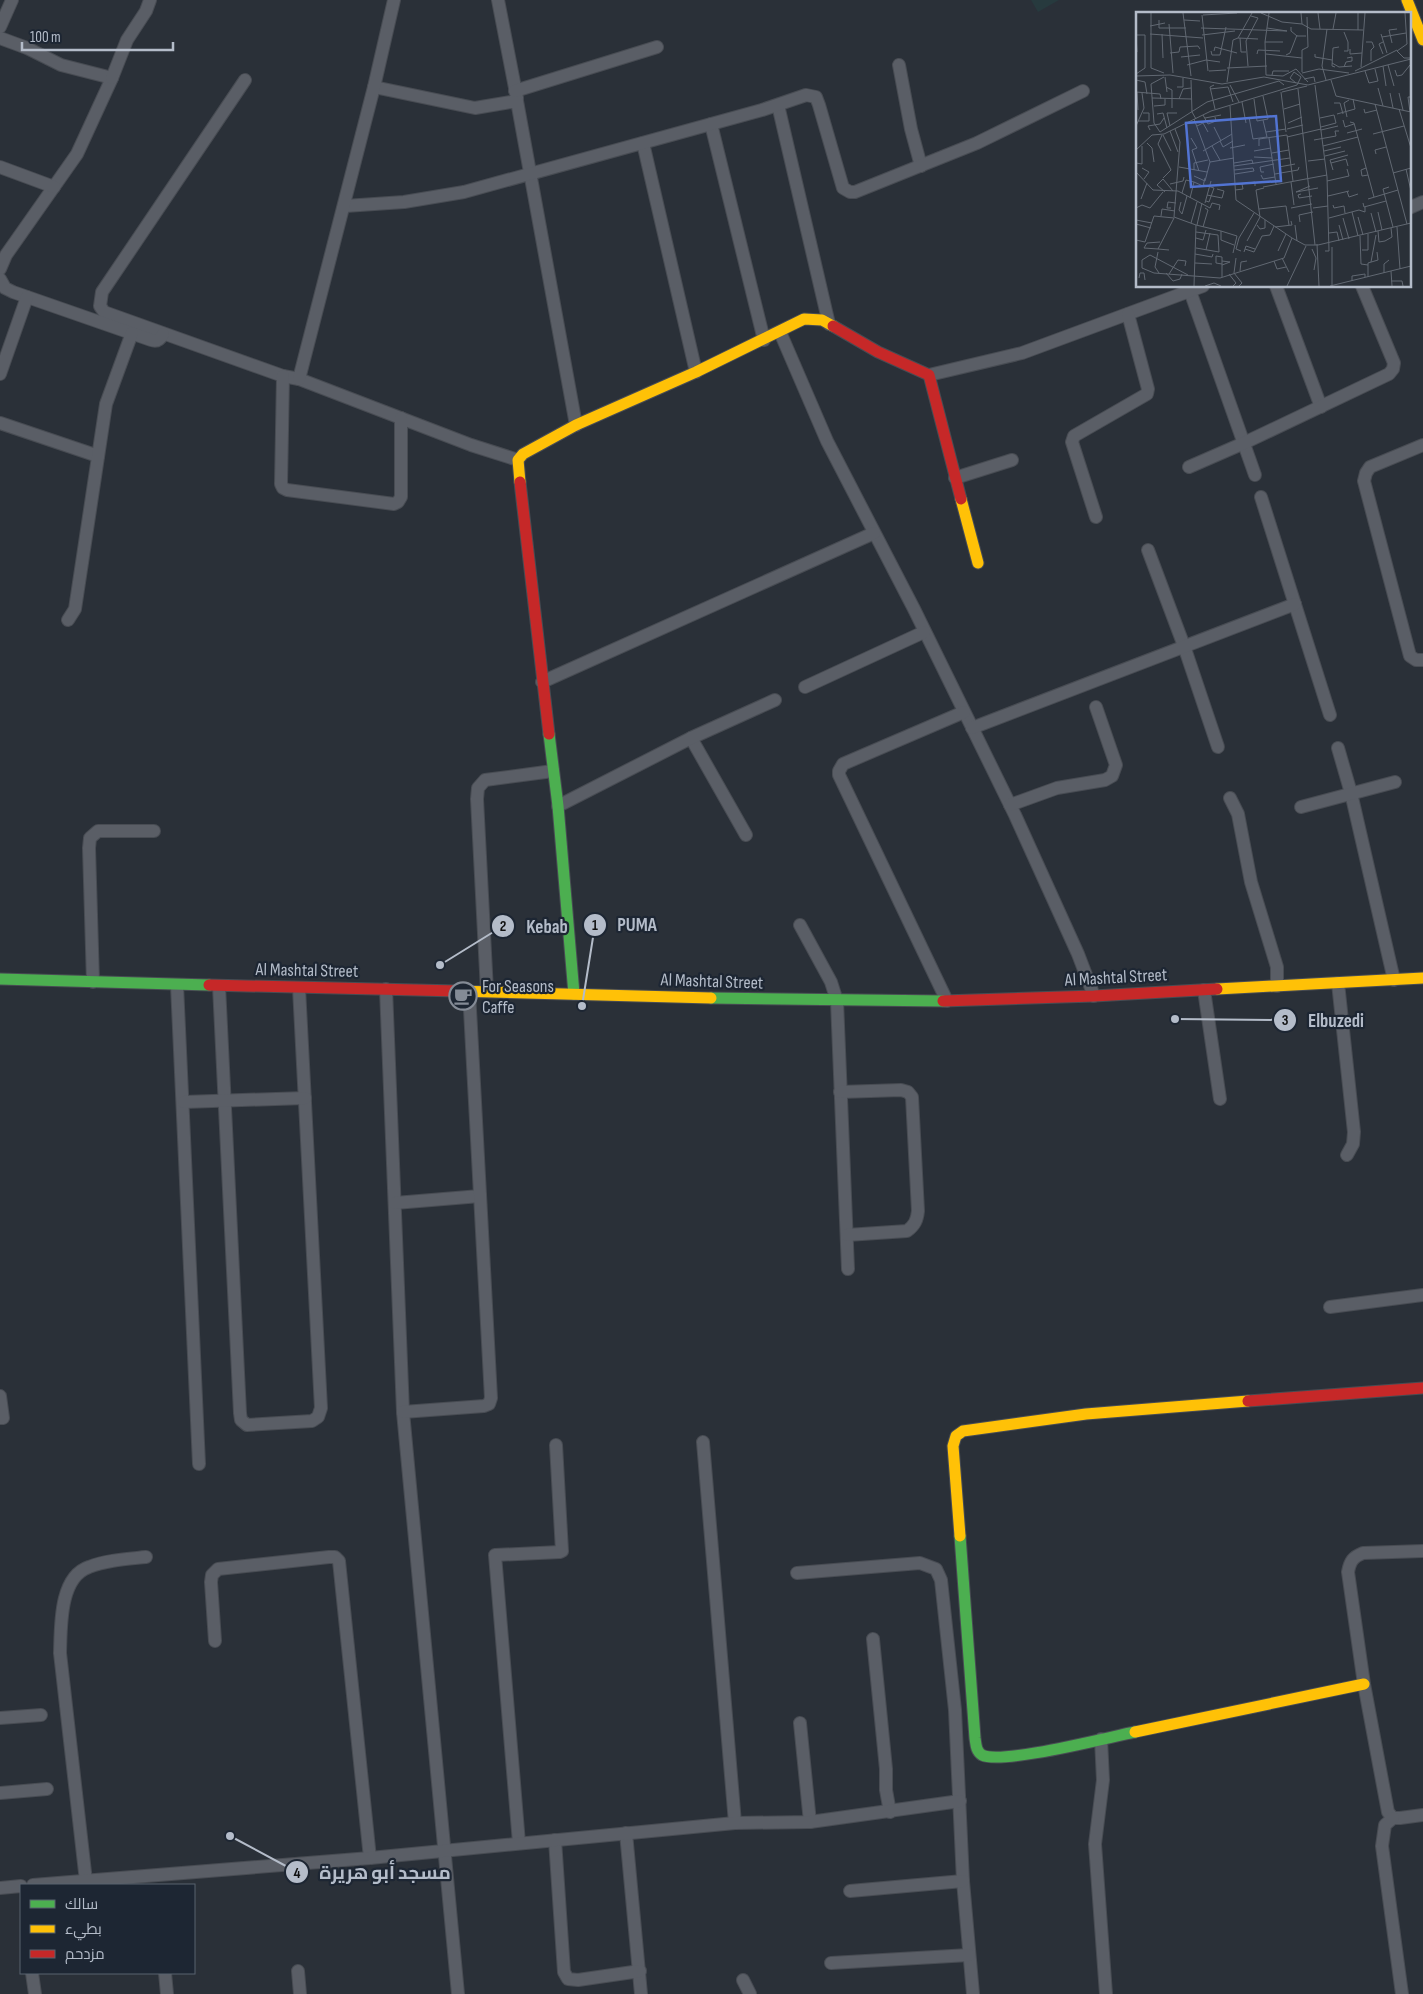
<svg xmlns="http://www.w3.org/2000/svg" width="1423" height="1994" font-family="'Sofia Sans Condensed',Cairo,sans-serif">
  <style>
    .green { fill: #273a3e }
    .lines { fill: none; stroke-linecap: round; stroke-linejoin: round }
    .street-casing { stroke: #484c53; stroke-width: 14 }
    .fast-casing { stroke: #484c53; stroke-width: 13 }
    .slow-casing { stroke: #484c53; stroke-width: 13 }
    .jam-casing { stroke: #484c53; stroke-width: 13 }
    .street { stroke: #5a5e66; stroke-width: 12 }
    .fast { stroke: #4caf50; stroke-width: 11 }
    .slow { stroke: #ffc107; stroke-width: 11 }
    .jam { stroke: #c62828; stroke-width: 11 }
    .labels { text-anchor: middle; stroke-width: 4.5; stroke-linejoin: round; paint-order: stroke }
    .street-label { font-size: 18px; fill: #b4bcc9; stroke: #1d2633 }
    .poi-label { font-size: 18px; fill: #b4bcc9; stroke: #1d2633; text-anchor: start }
    .inset-road { fill: none; stroke: #616872; stroke-width: 1 }
    .view { fill: #5274d3; fill-opacity: 0.15; stroke: #5274d3; stroke-width: 2.5 }
    .inset-edge { fill: none; stroke: #b4bcc9; stroke-width: 2.5 }
    .leader { fill: none; stroke: #b4bcc9; stroke-width: 2 }
    .callout-dot { fill: #b4bcc9; stroke: #1d2633; stroke-width: 2 }
    .mark-label { font-size: 15px; text-anchor: middle; font-weight: bold; fill: #111 }
    .callout-label { font-size: 19px; text-anchor: middle; font-weight: bold; fill: #b4bcc9; stroke: #1d2633; stroke-width: 4.5; stroke-linejoin: round; paint-order: stroke }
  </style>
  <rect width="100%" height="100%" fill="#2a3038"/>
  <!-- green -->
  <polygon class="green" points="1031,0 1059,0 1038,12"/>
  <g class="lines">
    <!-- street casing -->
    <g class="street-casing">
      <g id="street">
        <polyline points="498,0 517,98"/>
        <polyline points="0,27 12,0"/>
        <polyline points="0,38 27,48 61,65 112,78 77,154 6,255 0,269"/>
        <polyline points="899,65 911,129 921,166"/>
        <polyline points="112,78 127,40 146,11 150,0"/>
        <polyline points="245,80 102,292 100,306 104,312 283,376 299,379 471,445 518,460"/>
        <polyline points="374,87 475,108 517,101 576,425"/>
        <polyline points="515,91 657,47"/>
        <polyline points="778,105 829,324"/>
        <polyline points="711,124 764,340"/>
        <polyline points="643,143 696,372"/>
        <polyline points="0,167 54,187"/>
        <polyline points="345,206 404,202 464,192 762,110 806,95 816,97 819,105 843,188 850,192 855,192 977,143 1083,91"/>
        <polyline points="1409,208 1423,202"/>
        <path d="M 0,279 L 5,288 L 13,292 L 151,340 C 157,342 160,340 163,334"/>
        <polyline points="1276,286 1321,407"/>
        <polyline points="1190,291 1255,475"/>
        <polyline points="780,332 827,441 914,609 1015,815 1078,954 1094,996"/>
        <polyline points="0,374 27,297"/>
        <polyline points="929,375 1022,353 1203,286"/>
        <polyline points="283,376 281,484 283,488 287,490 394,504 398,502 401,497 401,418"/>
        <polyline points="299,379 374,87 394,0"/>
        <polyline points="0,423 98,456"/>
        <polyline points="1423,445 1370,467 1366,473 1364,481 1410,656 1416,660 1423,660"/>
        <polyline points="1189,467 1244,443 1389,374 1393,369 1394,363 1362,286"/>
        <polyline points="955,478 1012,460"/>
        <polyline points="1261,497 1330,715"/>
        <polyline points="1096,517 1072,442 1074,436 1147,394 1148,389 1128,314"/>
        <polyline points="1148,550 1184,646 1218,747"/>
        <polyline points="68,620 75,609 106,404 132,333"/>
        <polyline points="542,682 874,533"/>
        <polyline points="805,687 924,632"/>
        <polyline points="972,728 1295,604"/>
        <polyline points="691,738 746,835"/>
        <polyline points="1338,748 1351,793 1394,980"/>
        <polyline points="1230,798 1238,814 1251,882 1277,967 1277,986"/>
        <polyline points="1010,805 1057,788 1105,780 1112,776 1116,765 1096,707"/>
        <polyline points="558,806 691,738 775,700"/>
        <polyline points="1301,807 1395,782"/>
        <polyline points="800,925 831,982 837,1001 848,1269"/>
        <polyline points="93,982 89,848 90,838 98,831 154,831"/>
        <polyline points="1338,983 1354,1132 1353,1144 1347,1155"/>
        <polyline points="177,985 199,1464"/>
        <polyline points="219,986 240,1413 241,1420 247,1425 312,1421 318,1417 321,1408 299,988"/>
        <polyline points="386,989 403,1412 458,1994"/>
        <polyline points="1204,990 1220,1099"/>
        <polyline points="487,991 477,799 478,788 485,780 553,771"/>
        <polyline points="947,1001 839,775 839,771 843,764 964,712"/>
        <path d="M 840,1092 L 901,1090 L 908,1092 L 912,1097 L 918,1211 C 917,1220 915,1225 907,1231 L 847,1235"/>
        <polyline points="184,1102 305,1098"/>
        <polyline points="395,1203 480,1196"/>
        <polyline points="1330,1307 1423,1295"/>
        <polyline points="0,1396 3,1418 0,1418"/>
        <polyline points="403,1412 484,1406 489,1404 491,1398 469,991"/>
        <polyline points="703,1442 735,1823"/>
        <path d="M 1423,1551 L 1363,1553 C 1353,1557 1350,1561 1348,1572 L 1364,1684 L 1388,1812 L 1393,1818 L 1400,1818 L 1423,1815"/>
        <polyline points="797,1573 920,1563 936,1569 941,1580 955,1710 963,1881 973,1994"/>
        <polyline points="873,1639 886,1769 886,1790 890,1812"/>
        <polyline points="215,1641 211,1582 212,1575 218,1569 329,1557 335,1557 339,1561 370,1858"/>
        <polyline points="0,1718 41,1715"/>
        <polyline points="800,1723 810,1822"/>
        <polyline points="1101,1739 1103,1780 1095,1844 1106,1994"/>
        <polyline points="0,1793 47,1789"/>
        <polyline points="1393,1818 1385,1825 1382,1846 1402,1994"/>
        <polyline points="626,1833 641,1994"/>
        <polyline points="555,1840 564,1972 568,1979 578,1980 640,1971"/>
        <polyline points="519,1843 495,1555 560,1552 562,1551 556,1445"/>
        <path d="M 86,1881 L 60,1653 C 61,1627 59,1577 89,1567 C 107,1560 127,1559 146,1557"/>
        <polyline points="33,1885 370,1858 735,1823 810,1822 960,1801"/>
        <polyline points="0,1888 21,1886"/>
        <polyline points="850,1891 963,1881"/>
        <polyline points="831,1963 969,1955"/>
        <polyline points="298,1971 300,1994"/>
        <polyline points="32,1973 35,1994"/>
        <polyline points="165,1973 167,1994"/>
        <polyline points="743,1980 750,1994"/>
      </g>
    </g>
    <!-- fast casing -->
    <g class="fast-casing">
      <g id="fast">
        <polyline points="549,734 558,806 574,994"/>
        <polyline points="0,979 209,985"/>
        <polyline points="711,998 943,1001"/>
        <path d="M 960,1536 L 975,1738 C 976,1745 976,1751 982,1755 C 1002,1765 1109,1737 1135,1732"/>
      </g>
    </g>
    <!-- slow casing -->
    <g class="slow-casing">
      <g id="slow">
        <polyline points="1407,0 1423,40"/>
        <polyline points="520,482 518,460 523,454 576,425 696,372 804,319 822,320 833,326"/>
        <polyline points="961,499 978,563"/>
        <polyline points="1217,989 1423,978"/>
        <polyline points="457,991 711,998"/>
        <polyline points="960,1536 953,1446 956,1436 963,1431 1086,1414 1248,1401"/>
        <polyline points="1135,1732 1364,1684"/>
      </g>
    </g>
    <!-- jam casing -->
    <g class="jam-casing">
      <g id="jam">
        <polyline points="833,326 878,352 929,375 961,499"/>
        <polyline points="520,482 549,734"/>
        <polyline points="209,985 457,991"/>
        <polyline points="943,1001 1094,996 1217,989"/>
        <polyline points="1248,1401 1423,1388"/>
      </g>
    </g>
    <!-- street -->
    <use href="#street" class="street"/>
    <!-- fast -->
    <use href="#fast" class="fast"/>
    <!-- slow -->
    <use href="#slow" class="slow"/>
    <!-- jam -->
    <use href="#jam" class="jam"/>
  </g>
  <!-- icons -->
  <defs>
    <g id="cafe-ring" transform="scale(1.4375)"><circle r="9.5" fill="#1d2633" stroke="#848b96" stroke-width="1.5"/><path d="M-5.5-4.5H6V0H3Q3 3.5 0 3.5H-2.5Q-5.5 3.5-5.5 0ZM3-3.2v2h1.7v-2ZM-6 4.5H4V6H-6Z" fill="#848b96"/></g>
  </defs>
  <g fill-rule="evenodd">
    <use href="#cafe-ring" x="463" y="996"/>
  </g>
  <g class="labels">
    <!-- street labels -->
    <g class="street-label">
      <text transform="translate(307 970) rotate(1)" y="6">Al Mashtal Street</text>
      <text transform="translate(1116 977) rotate(-3)" y="6">Al Mashtal Street</text>
      <text transform="translate(712 981) rotate(2)" y="6">Al Mashtal Street</text>
    </g>
    <!-- poi labels -->
    <g class="poi-label">
      <text x="482" y="992">For Seasons<tspan x="482" dy="21">Caffe</tspan></text>
    </g>
  </g>
  <!-- overview -->
  <g transform="translate(1136 12)">
    <rect width="275" height="275" fill="#2a3038"/>
    <path class="inset-road" d="M 15,1 L 15,56 L 28,61M 47,1 L 55,64M 125,1 L 146,10 L 166,12M 165,1 L 166,12 L 175,17 L 227,18M 182,1 L 184,17M 269,1 L 271,32 L 261,39 L 268,46 L 274,46M 66,3 L 72,59M 67,3 L 101,1M 23,8 L 23,16 L 50,16M 48,8 L 64,9M 33,12 L 37,61M 14,14 L 29,11M 155,15 L 155,19 L 161,24 L 170,24M 65,16 L 151,19 L 131,16M 197,17 L 200,1M 222,18 L 222,1M 14,22 L 67,26M 26,22 L 27,46M 245,22 L 251,41M 0,23 L 9,23 L 9,56 L 0,62M 0,23 L 1,40M 66,23 L 99,19M 246,25 L 270,21M 102,26 L 122,27M 104,26 L 105,40 L 110,40M 129,30 L 147,30M 230,30 L 236,30 L 238,35 L 235,38 L 235,49M 256,31 L 253,18 L 261,17M 214,37 L 214,42 L 226,41M 75,39 L 76,43 L 84,43 L 90,15M 78,39 L 79,35 L 101,41M 208,39 L 212,39 L 212,30 L 208,20M 34,41 L 43,40 L 44,35 L 62,34 L 64,37M 121,42 L 122,38 L 144,39M 130,42 L 166,46M 179,42 L 179,45 L 196,48M 247,42 L 243,32 L 247,30M 150,43 L 154,41 L 161,23M 45,45 L 64,43M 196,51 L 203,55 L 216,54M 51,53 L 70,48 L 84,50M 252,53 L 258,74M 112,54 L 110,29 L 122,6 L 115,4M 247,54 L 250,74M 199,55 L 196,54 L 197,36 L 203,35M 208,55 L 210,50 L 216,49 L 216,45 L 211,46M 225,55 L 229,1M 91,56 L 131,54M 259,58 L 261,64 L 266,63 L 274,53M 73,59 L 90,58M 219,59 L 261,38M 229,59 L 233,71 L 242,69 L 239,57M 166,60 L 166,38 L 172,35 L 171,5M 166,61 L 183,57 L 213,61M 130,63 L 147,64 L 160,57 L 172,70M 130,63 L 129,30 L 133,1M 136,63 L 137,59 L 153,59M 0,64 L 34,63 L 86,72 L 128,65 L 172,73 L 275,47M 29,65 L 31,80M 168,67 L 178,65 L 179,70M 0,68 L 9,70 L 11,82M 55,68 L 56,100 L 60,107M 190,68 L 186,54 L 191,17M 195,68 L 200,84 L 275,100M 91,70 L 97,28 L 102,26 L 116,1M 78,73 L 74,75 L 79,97M 94,73 L 103,90M 179,73 L 191,165 L 193,239 L 189,239M 30,75 L 36,78 L 36,96M 41,75 L 47,75 L 47,66M 242,76 L 247,94M 74,77 L 92,75 L 97,90M 162,77 L 179,233M 0,80 L 24,82 L 25,87M 1,80 L 2,98M 145,80 L 150,120M 146,80 L 171,74M 254,81 L 257,96M 263,81 L 267,98M 16,86 L 56,87M 43,87 L 47,77 L 55,76M 118,87 L 121,109 L 132,107 L 127,84M 106,90 L 110,111M 198,91 L 204,91 L 207,102M 239,92 L 271,212M 18,94 L 29,93 L 29,87M 94,94 L 100,188 L 156,226 L 169,233 L 182,233 L 275,211M 148,97 L 164,92M 228,97 L 229,101 L 241,98M 263,97 L 275,136M 274,100 L 272,85 L 275,85M 21,102 L 27,101 L 31,116M 201,102 L 219,97 L 217,87M 67,103 L 72,112 L 80,109 L 79,105M 113,105 L 117,127 L 131,125 L 127,108M 211,105 L 208,91 L 213,88M 69,106 L 85,103M 184,106 L 198,103 L 200,111 L 185,115M 58,107 L 74,150 L 98,146M 207,108 L 209,115 L 218,112M 2,109 L 13,109 L 13,101 L 7,101M 214,110 L 218,111 L 238,185M 152,111 L 166,105M 0,114 L 8,96 L 6,81M 34,114 L 31,101 L 41,101M 61,114 L 67,111 L 72,120M 78,115 L 85,129M 39,117 L 44,130 L 38,205 L 60,213 L 58,274M 151,117 L 167,113M 14,118 L 12,114 L 24,112 L 28,106M 185,118 L 202,114M 34,119 L 42,140M 24,120 L 71,90 L 143,69 L 148,73M 24,120 L 18,111 L 15,72 L 28,65M 130,120 L 150,117M 211,121 L 226,117M 237,122 L 268,114M 26,123 L 22,132 L 35,158 L 27,166M 27,123 L 35,139M 151,125 L 185,117M 55,126 L 61,136 L 56,138 L 63,159M 133,126 L 140,172M 178,128 L 200,124 L 199,119 L 203,119M 84,129 L 87,135 L 97,129M 11,131 L 16,136 L 18,150M 76,134 L 84,148M 123,134 L 123,127 L 151,123 L 157,169M 187,134 L 222,125M 94,136 L 109,133M 0,138 L 16,123 L 28,122 L 75,99 L 161,73 L 165,65 L 158,60 L 154,66 L 160,71M 67,139 L 96,122M 118,139 L 135,136M 188,139 L 205,135M 136,141 L 153,138M 240,142 L 239,138 L 250,135M 189,144 L 209,139M 118,145 L 136,146M 172,149 L 189,147M 0,151 L 6,152 L 6,134M 98,151 L 116,148 L 117,152M 195,151 L 210,147 L 212,154M 98,154 L 154,146M 43,155 L 71,160M 143,155 L 159,152M 6,156 L 13,160 L 8,167M 230,156 L 225,158 L 226,164 L 232,163M 270,157 L 275,179M 58,158 L 58,151 L 72,148M 98,158 L 117,156 L 118,159 L 99,162M 197,158 L 194,148 L 212,143M 0,160 L 17,178 L 42,179 L 74,196 L 76,191 L 84,193 L 83,198M 128,160 L 125,160 L 124,155 L 138,152M 257,161 L 275,156M 139,162 L 162,158 L 163,155M 125,163 L 127,167 L 139,165M 58,164 L 69,169 L 74,150M 191,169 L 213,164 L 211,157M 155,170 L 158,193M 34,172 L 47,169 L 48,165M 106,172 L 119,170 L 119,174M 68,173 L 78,176 L 73,190 L 70,189M 174,174 L 160,180 L 182,176M 127,175 L 191,163M 253,175 L 247,177 L 257,215M 99,178 L 107,177 L 106,172 L 102,172M 211,179 L 213,185 L 222,182M 29,180 L 21,173 L 27,167 L 37,179M 46,181 L 50,168 L 58,170M 165,182 L 162,183 L 163,186 L 176,184M 71,183 L 86,186 L 88,179 L 81,177M 192,184 L 213,179M 54,186 L 58,170 L 67,174 L 69,166M 5,187 L 11,171M 232,187 L 262,178M 45,190 L 43,198 L 46,202 L 51,184M 69,191 L 75,169M 227,191 L 228,195 L 250,189M 197,193 L 198,196 L 208,194 L 209,201M 0,196 L 6,193 L 14,196 L 27,180M 35,196 L 31,196 L 32,190 L 40,191M 155,196 L 176,192M 177,196 L 192,194M 123,197 L 150,194 L 153,213M 216,200 L 222,224M 242,200 L 246,218M 235,201 L 240,220M 25,204 L 26,197 L 39,199M 124,205 L 120,178 L 128,176M 222,205 L 227,223M 193,206 L 223,198 L 229,200 L 229,195M 207,206 L 213,227M 0,208 L 16,211M 164,210 L 163,203 L 177,200M 55,211 L 61,190M 0,212 L 15,216M 60,213 L 85,219 L 85,228 L 98,233M 61,213 L 66,191M 121,213 L 124,217 L 129,216 L 129,208M 159,213 L 161,229M 203,213 L 207,228M 67,215 L 72,198 L 69,196M 139,215 L 156,213 L 155,209M 261,215 L 264,257M 85,219 L 101,224 L 97,241M 242,219 L 243,230 L 249,229 L 256,225 L 255,216M 60,220 L 82,223M 193,221 L 201,220 L 203,229M 224,224 L 225,252 L 232,253M 60,226 L 67,228 L 70,218M 0,228 L 9,230 L 18,204 L 38,206M 111,229 L 124,205M 181,232 L 183,274M 196,235 L 196,274M 60,236 L 83,240 L 82,223M 22,237 L 8,236 L 11,231 L 24,230M 109,237 L 118,240 L 126,224 L 134,223 L 138,214M 176,237 L 180,246 L 178,258M 33,238 L 22,237 L 38,206M 70,238 L 74,221M 226,238 L 232,238 L 232,222M 105,239 L 100,237 L 103,226 L 118,201M 142,239 L 150,222M 22,240 L 19,255 L 23,261M 108,240 L 110,234 L 119,237M 59,242 L 76,245 L 77,242M 100,246 L 98,261 L 106,271 L 103,274M 146,246 L 153,260M 86,249 L 94,250 L 86,253M 138,249 L 141,257 L 150,255M 235,250 L 240,223M 59,251 L 76,252M 86,252 L 80,251 L 80,244 L 86,245 L 86,265M 104,259 L 105,250 L 111,249M 255,259 L 256,274M 30,261 L 37,269 L 44,267 L 46,262M 248,261 L 248,252 L 253,248M 33,262 L 42,248 L 50,249 L 49,254M 93,262 L 100,271 L 97,274M 52,263 L 14,243 L 6,248 L 6,256 L 18,261 L 84,266 L 148,246 L 156,226M 232,265 L 232,251 L 242,248 L 241,240M 3,266 L 4,261 L 8,261 L 9,268M 216,269 L 216,264 L 229,262 L 229,265M 255,269 L 266,269 L 267,274M 69,274 L 78,271 L 85,274M 151,274 L 170,234M 194,274 L 275,254"/>
    <path class="view" d="M 140,104 L 145,169 L 55,175 L 50,111 Z"/>
    <rect width="275" height="275" class="inset-edge"/>
  </g>
  <!-- callouts -->
  <path class="leader" d="M582 1006L595 925M440 965L503 926M1175 1019L1285 1020M230 1836L297 1872"/>
  <g class="callout-dot">
    <circle cx="582" cy="1006" r="5"/>
    <circle cx="440" cy="965" r="5"/>
    <circle cx="1175" cy="1019" r="5"/>
    <circle cx="230" cy="1836" r="5"/>
    <circle cx="595" cy="925" r="12"/>
    <circle cx="503" cy="926" r="12"/>
    <circle cx="1285" cy="1020" r="12"/>
    <circle cx="297" cy="1872" r="12"/>
  </g>
  <g class="mark-label">
    <text x="595" y="930">1</text>
    <text x="503" y="931">2</text>
    <text x="1285" y="1025">3</text>
    <text x="297" y="1878">4</text>
  </g>
  <g class="callout-label">
    <text x="637" y="931">PUMA</text>
    <text x="547" y="933">Kebab</text>
    <text x="1336" y="1027">Elbuzedi</text>
    <text x="385" y="1879">مسجد أبو هريرة</text>
  </g>
  <!-- legend -->
  <rect x="20" y="1884" width="175" height="90" fill="#1d2633" stroke="#59626f"/>
  <rect x="30" y="1900" width="25" height="8" fill="#4caf50" stroke="#59626f"/>
  <text x="65" y="1909" font-size="15" fill="#b4bcc9">سالك</text>
  <rect x="30" y="1925" width="25" height="8" fill="#ffc107" stroke="#59626f"/>
  <text x="65" y="1934" font-size="15" fill="#b4bcc9">بطيء</text>
  <rect x="30" y="1950" width="25" height="8" fill="#c62828" stroke="#59626f"/>
  <text x="65" y="1959" font-size="15" fill="#b4bcc9">مزدحم</text>
  <!-- scale -->
  <path d="M22 42v8h151v-8" fill="none" stroke="#b4bcc9" stroke-width="2.5"/>
  <text x="30" y="42" font-size="15" fill="#b4bcc9" stroke="#1d2633" stroke-width="4" paint-order="stroke">100 m</text>
</svg>
